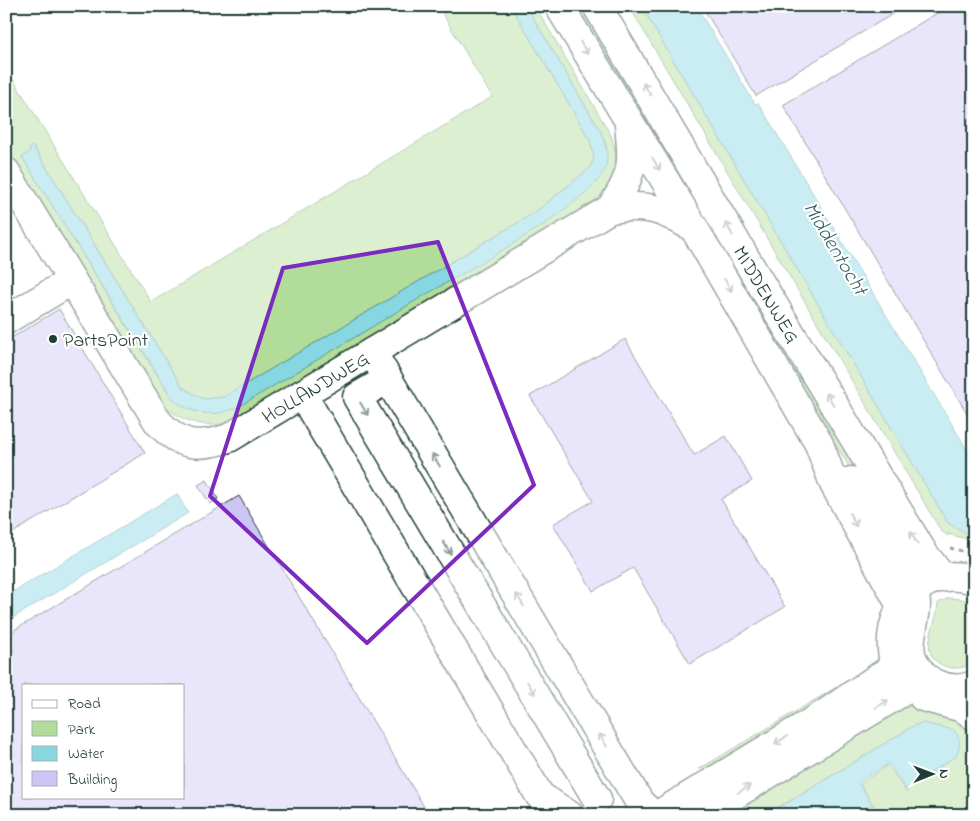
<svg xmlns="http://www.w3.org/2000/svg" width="980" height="821" font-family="'Indie Flower',sans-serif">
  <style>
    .green { fill: #b1dc99; stroke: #688c66 }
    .water { fill: #87d7e2; stroke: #5d999c }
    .building { fill: #cec5f7; stroke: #1f3d34; fill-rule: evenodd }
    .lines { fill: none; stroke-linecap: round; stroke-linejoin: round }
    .minor-casing { stroke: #1f3d34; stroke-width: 31 }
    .highway-casing { stroke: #1f3d34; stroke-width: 31 }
    .path { stroke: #1f3d34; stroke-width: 3; stroke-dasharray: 4 4; stroke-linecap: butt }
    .minor { stroke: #fff; stroke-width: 28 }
    .highway { stroke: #fff; stroke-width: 28 }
    .oneway { stroke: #8f9e9a }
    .marked { fill: none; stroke: #7b2cbf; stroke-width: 4; stroke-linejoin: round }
    .poi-dot { fill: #1f3d34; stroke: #fff; stroke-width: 2 }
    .labels { text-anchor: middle; stroke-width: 4.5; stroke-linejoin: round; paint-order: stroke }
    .street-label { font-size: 20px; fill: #1f3d34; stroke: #fff }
    .poi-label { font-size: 20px; fill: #1f3d34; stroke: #fff; text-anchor: start }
    .water-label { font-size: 21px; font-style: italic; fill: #396460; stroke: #fff }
  </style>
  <rect width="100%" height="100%" fill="#fff"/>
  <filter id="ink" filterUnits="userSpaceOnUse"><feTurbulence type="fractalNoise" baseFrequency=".02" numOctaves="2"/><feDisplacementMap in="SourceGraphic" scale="10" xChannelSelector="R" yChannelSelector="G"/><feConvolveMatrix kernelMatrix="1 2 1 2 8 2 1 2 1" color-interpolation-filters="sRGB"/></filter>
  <g filter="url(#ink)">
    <!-- green -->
    <g class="green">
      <path d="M 438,6 L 511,6 L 590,140 L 594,159 L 590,168 L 534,213 L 224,397 L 204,399 L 183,388 L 34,147 L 29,149 L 31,152 L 22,157 L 169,394 C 183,409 198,415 218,413 L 543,225 L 595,183 L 607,148 L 601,132 L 526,6 L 535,6 L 611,135 C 624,175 614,184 586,212 L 236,420 C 206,431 180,422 158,400 L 6,146 L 6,68 L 151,302 L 492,97 Z"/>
      <polygon points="575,6 590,6 799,357 902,556"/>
      <polygon points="629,6 641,6 948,523 974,537 974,541 948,534 948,536 941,531"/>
      <path d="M 949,598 L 961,599 L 974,602 L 974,663 C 965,668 953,670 944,666 C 915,653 938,624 938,603 Z"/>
      <polygon points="850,679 855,690 851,692 814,704 709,766 699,769"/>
      <polygon points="900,707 916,707 974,725 974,815 856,815 872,805 876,809 860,784 888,765 907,793 905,789 956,756 923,723 915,725 788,802 762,815 712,815"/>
    </g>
    <!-- water -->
    <g class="water">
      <path d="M 511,6 L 526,6 L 601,132 C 605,144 610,156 605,169 C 589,206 459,275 420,298 C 360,334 299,371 238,407 C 215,418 192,415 173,399 L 22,157 L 30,152 L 29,148 L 33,146 L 183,388 L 204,399 L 224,397 L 534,213 L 590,168 L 594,159 L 590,140 Z"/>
      <polygon points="641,6 696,6 755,104 758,103 762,109 974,461 974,537 948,523"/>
      <polygon points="177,494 188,513 6,622 6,596"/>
      <path d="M 923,723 L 954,730 C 961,739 961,746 956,756 L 905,789 L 889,763 L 858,783 L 872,805 L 856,815 L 762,815 L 789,802 L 915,725 Z"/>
    </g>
    <!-- building -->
    <g class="building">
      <polygon points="702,6 906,6 756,96"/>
      <polygon points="949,6 974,6 974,425 783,105"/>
      <polygon points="59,309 145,453 6,537 6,341"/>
      <polygon points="625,339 694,455 726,436 752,481 721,499 785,607 690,664 633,568 593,591 553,524 593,501 530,396"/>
      <polygon points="207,480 218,499 210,504 198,485"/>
      <path d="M 239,496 L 429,815 L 6,815 L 6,635 ZM 24,685 L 184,685 L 184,797 L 24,797 Z"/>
    </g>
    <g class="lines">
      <!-- minor casing -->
      <g class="minor-casing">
        <g id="minor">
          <polyline points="559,6 694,228 819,444 834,484 901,606"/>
          <polyline points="597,6 752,269 924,554 942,577"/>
          <path d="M 6,172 L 158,422 C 181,447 198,448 229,438 L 610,209 C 648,203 662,209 694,228"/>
          <path d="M 610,209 C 634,175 633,164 629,124"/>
          <polyline points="6,320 71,281"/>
          <polyline points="372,352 640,803 653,815"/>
          <polyline points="388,379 357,397 597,799"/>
          <polyline points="302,394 540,796 569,815"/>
          <path d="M 851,481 C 867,507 883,533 897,560 C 903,570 910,579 914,590 C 923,618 898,644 919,670 C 924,677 929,681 936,684 C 948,689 962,690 974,685"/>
          <path d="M 895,666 C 880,615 919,562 974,580"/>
          <polyline points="923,697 963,708 974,716"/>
          <polyline points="658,815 823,715 895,666"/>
        </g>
      </g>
      <!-- highway casing -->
      <g class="highway-casing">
        <polyline id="highway" points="702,815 910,687"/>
      </g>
      <!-- path -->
      <polyline class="path" points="950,548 966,552"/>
      <!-- minor -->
      <use href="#minor" class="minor"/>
      <!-- highway -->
      <use href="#highway" class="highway"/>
    </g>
    <!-- one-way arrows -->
    <defs><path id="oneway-shaft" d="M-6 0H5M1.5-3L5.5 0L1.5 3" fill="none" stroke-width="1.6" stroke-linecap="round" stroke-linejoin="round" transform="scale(1.25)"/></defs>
    <g class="oneway">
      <use href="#oneway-shaft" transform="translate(584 48) rotate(59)"/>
      <use href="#oneway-shaft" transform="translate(647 89) rotate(-121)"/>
      <use href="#oneway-shaft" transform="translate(656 164) rotate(59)"/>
      <use href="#oneway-shaft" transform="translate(729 229) rotate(-120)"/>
      <use href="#oneway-shaft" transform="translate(728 285) rotate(60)"/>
      <use href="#oneway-shaft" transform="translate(830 399) rotate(-121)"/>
      <use href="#oneway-shaft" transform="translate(364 409) rotate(59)"/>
      <use href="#oneway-shaft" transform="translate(436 460) rotate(-121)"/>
      <use href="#oneway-shaft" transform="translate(853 520) rotate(63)"/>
      <use href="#oneway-shaft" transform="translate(914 538) rotate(-121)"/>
      <use href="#oneway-shaft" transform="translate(447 548) rotate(59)"/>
      <use href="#oneway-shaft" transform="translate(520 600) rotate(-121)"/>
      <use href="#oneway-shaft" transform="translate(531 688) rotate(59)"/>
      <use href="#oneway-shaft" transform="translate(882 704) rotate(-30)"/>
      <use href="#oneway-shaft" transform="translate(603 740) rotate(-121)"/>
      <use href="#oneway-shaft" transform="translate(781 740) rotate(149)"/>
      <use href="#oneway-shaft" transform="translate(744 789) rotate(-32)"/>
    </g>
  </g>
  <!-- marked area -->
  <path d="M0 0H980V821H0ZM 438,242 L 534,485 L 367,643 L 210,496 L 283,268 Z" fill="#fff" fill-opacity=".55" fill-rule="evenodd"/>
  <path class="marked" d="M 438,242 L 534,485 L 367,643 L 210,496 L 283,268 Z"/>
  <!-- markers -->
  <circle class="poi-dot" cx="53" cy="339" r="5"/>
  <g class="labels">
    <!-- street labels -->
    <g class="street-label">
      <text transform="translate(767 294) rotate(59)" y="7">MIDDENWEG</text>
      <text transform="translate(315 387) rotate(-31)" y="7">HOLLANDWEG</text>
    </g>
    <!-- poi labels -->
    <g class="poi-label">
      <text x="63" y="346">PartsPoint</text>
    </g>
    <!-- water labels -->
    <g class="water-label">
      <text transform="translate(836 248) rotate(59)" y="7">Middentocht</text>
    </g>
  </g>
  <!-- margin -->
  <rect width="980" height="821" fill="none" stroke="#fff" stroke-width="25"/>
  <rect x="12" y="12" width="955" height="796" fill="none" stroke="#1f3d34" stroke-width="2" filter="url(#ink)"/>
  <!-- legend -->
  <rect x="22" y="684" width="162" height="115" fill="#ffffff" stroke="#a5b1ae"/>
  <rect x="32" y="700" width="25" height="8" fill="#ffffff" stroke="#a5b1ae"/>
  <text x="68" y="708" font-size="15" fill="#1f3d34">Road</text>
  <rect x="32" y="721" width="25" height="15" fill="#b1dc99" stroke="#a5b1ae"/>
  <text x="68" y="734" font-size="15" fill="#1f3d34">Park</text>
  <rect x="32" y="746" width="25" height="15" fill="#87d7e2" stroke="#a5b1ae"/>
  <text x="68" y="758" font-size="15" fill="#1f3d34">Water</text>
  <rect x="32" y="771" width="25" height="15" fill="#cec5f7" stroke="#a5b1ae"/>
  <text x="68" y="784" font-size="15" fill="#1f3d34">Building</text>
  <!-- north arrow -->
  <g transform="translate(932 774) rotate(89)" stroke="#ffffff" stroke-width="4" paint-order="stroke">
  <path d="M0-4L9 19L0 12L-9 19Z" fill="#1f3d34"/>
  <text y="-8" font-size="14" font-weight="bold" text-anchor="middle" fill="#1f3d34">N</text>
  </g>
</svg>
